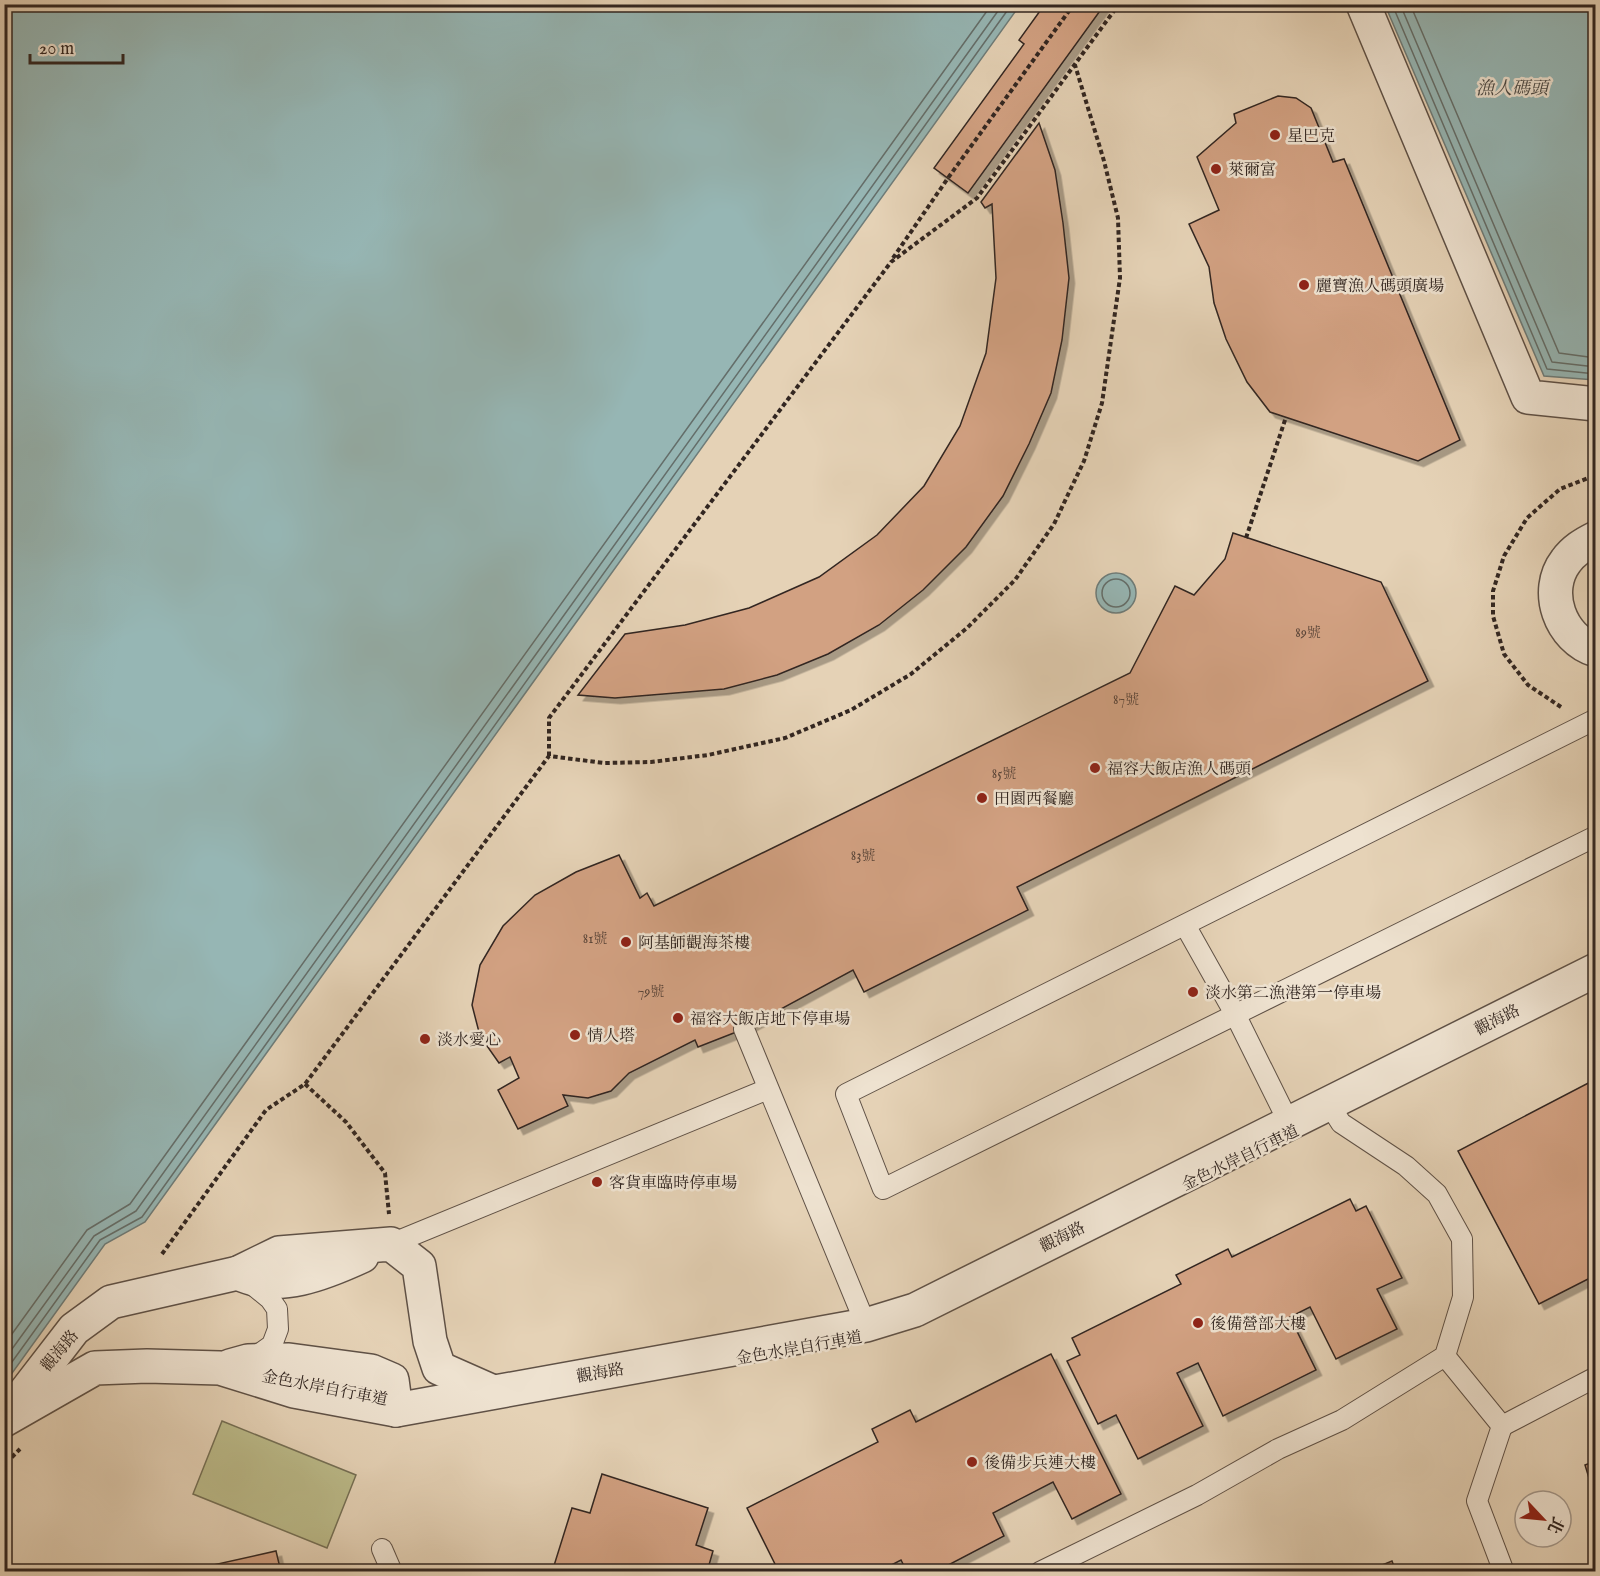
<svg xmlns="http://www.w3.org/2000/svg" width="1600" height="1576" font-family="'IM FELL English','Noto Serif TC',serif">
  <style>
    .green { fill: #bbba89; stroke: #767055; stroke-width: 1.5 }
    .water { fill: #96b6b4; stroke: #6e7c79; stroke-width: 1.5 }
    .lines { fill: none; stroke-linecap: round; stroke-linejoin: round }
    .shore { stroke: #646e6a; stroke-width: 1.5 }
    .building { fill: #d2a182; stroke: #322621; stroke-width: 1.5; filter: url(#shadow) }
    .lane-casing { stroke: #5f5146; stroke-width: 22 }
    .street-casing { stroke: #5f5146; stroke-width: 36 }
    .path { stroke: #322621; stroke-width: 4; stroke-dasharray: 4.5 3; stroke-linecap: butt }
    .lane { stroke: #eee2d0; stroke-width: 20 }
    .street { stroke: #eee2d0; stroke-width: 33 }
    .poi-dot { fill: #8f2418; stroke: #eee2d0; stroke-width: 2 }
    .labels { text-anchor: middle; stroke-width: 5; stroke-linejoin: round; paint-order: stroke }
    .number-label { font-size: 14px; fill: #5a4539 }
    .poi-label { font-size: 16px; fill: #322621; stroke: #eee2d0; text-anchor: start }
    .street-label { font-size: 16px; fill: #322621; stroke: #eee2d0 }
    .water-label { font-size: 18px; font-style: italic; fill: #4b4a46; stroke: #eee2d0 }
  </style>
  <defs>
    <filter id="shadow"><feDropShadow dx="5.5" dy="5.5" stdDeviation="0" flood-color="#0004"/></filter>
  </defs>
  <rect width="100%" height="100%" fill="#e5d2b6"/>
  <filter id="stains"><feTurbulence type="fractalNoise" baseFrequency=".00333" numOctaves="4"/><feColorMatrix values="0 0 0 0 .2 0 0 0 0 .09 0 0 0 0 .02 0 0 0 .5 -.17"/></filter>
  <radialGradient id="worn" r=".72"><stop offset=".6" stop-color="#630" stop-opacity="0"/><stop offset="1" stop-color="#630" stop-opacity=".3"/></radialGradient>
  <!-- green -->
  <polygon class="green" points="222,1421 356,1475 327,1548 193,1494"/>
  <!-- water -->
  <g class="water">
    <polygon points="5,4 1020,5 145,1222 105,1244 5,1383"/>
    <polygon points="1385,5 1595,5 1595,380 1544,376"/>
    <circle cx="1116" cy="593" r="20"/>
  </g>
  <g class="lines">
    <!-- shore -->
    <g class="shore">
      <polyline points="1392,4 1547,369 1596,374"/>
      <polyline points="1400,4 1552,362 1596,367"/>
      <polyline points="1410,4 1559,353 1596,358"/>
      <circle cx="1116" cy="593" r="14"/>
      <polyline points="4,1345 87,1230 130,1204 992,4"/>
      <polyline points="4,1360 94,1236 136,1211 1003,4"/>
      <polyline points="4,1373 100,1240 142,1217 1012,4"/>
    </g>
  </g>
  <!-- building -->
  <g class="building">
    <polygon points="1045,4 1105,4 968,193 934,168 1024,44 1019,40"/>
    <polygon points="1278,96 1296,98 1311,108 1333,162 1344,159 1460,440 1418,461 1270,412 1247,382 1226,339 1214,303 1209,267 1189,224 1219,210 1197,157 1236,123 1234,114"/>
    <polygon points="1039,123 1055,170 1063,223 1069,278 1062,340 1051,393 1029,444 1003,496 966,547 923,590 879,625 828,654 777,675 724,689 615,698 578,695 625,634 685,625 749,608 819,577 877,535 924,486 960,426 986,353 996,278 992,204 985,208 981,202"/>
    <polygon points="1233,533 1381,582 1428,681 1017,887 1028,910 864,992 853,970 744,1029 698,1047 695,1040 629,1073 611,1091 588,1098 563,1095 568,1106 518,1129 498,1090 519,1078 510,1057 499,1063 480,1036 472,1005 480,965 503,926 535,895 576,872 619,855 640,898 647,893 654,906 1130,673 1175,586 1194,595 1225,559"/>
    <polygon points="1596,1079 1596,1275 1539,1304 1458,1151"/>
    <polygon points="1350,1199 1356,1211 1366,1206 1402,1278 1377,1289 1397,1329 1336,1359 1310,1307 1290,1317 1316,1370 1223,1416 1198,1363 1177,1373 1203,1426 1138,1459 1116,1415 1098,1424 1067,1361 1080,1355 1072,1338 1181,1284 1176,1275 1228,1249 1232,1257"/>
    <polygon points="1051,1354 1121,1494 1072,1519 1053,1482 993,1513 1004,1536 935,1572 907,1572 901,1560 878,1572 779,1572 747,1508 878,1442 872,1429 910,1410 916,1422"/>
    <polygon points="1596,1461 1596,1501 1585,1465"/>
    <polygon points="602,1474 708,1508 696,1545 713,1551 707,1572 552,1572 572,1508 590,1513"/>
    <polygon points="276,1551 281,1572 214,1572 213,1565"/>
    <polygon points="1392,1561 1396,1572 1365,1572"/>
  </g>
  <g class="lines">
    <!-- lane casing -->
    <g class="lane-casing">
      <g id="lane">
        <polyline points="1596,719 846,1094 883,1189 1596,836"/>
        <polyline points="1185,925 1235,1014 1289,1123"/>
        <polyline points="744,1029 866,1325"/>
        <polyline points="391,1244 768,1089"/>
        <polyline points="248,1281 270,1299 277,1309 278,1329 272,1345 251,1360"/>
        <polyline points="1445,1356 1502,1426 1477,1501 1504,1572"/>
        <polyline points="1502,1426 1596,1377"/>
        <polyline points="382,1549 392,1572"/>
        <polyline points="1040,1572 1197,1495 1278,1449 1342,1420 1445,1356 1463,1297 1462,1239 1437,1194 1406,1166 1341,1123 1329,1104"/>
      </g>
    </g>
    <!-- street casing -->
    <g class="street-casing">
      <g id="street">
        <polyline points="1363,4 1528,397 1596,404"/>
        <path d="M 1596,538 C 1584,544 1574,550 1566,561 C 1543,591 1560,639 1596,650"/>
        <path d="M 238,1273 C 278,1293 325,1273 362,1256"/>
        <polyline points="230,1366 248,1361 289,1360 371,1371 392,1380 396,1410"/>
        <polyline points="13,1408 74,1329 111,1302 238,1273 279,1253 391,1244 419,1266 430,1341 439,1368 491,1391"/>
        <polyline points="4,1420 95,1368 147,1366 220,1368 294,1391 396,1410 866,1325 915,1310 1596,970"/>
      </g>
    </g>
    <!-- path -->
    <g class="path">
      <polyline points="893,258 948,178 1074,4"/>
      <polyline points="1246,538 1286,417"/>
      <polyline points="1561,707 1528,685 1504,654 1493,616 1493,591 1504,556 1527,518 1560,489 1596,475"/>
      <polyline points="549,756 549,718 891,262 977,198 1119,4"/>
      <polyline points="305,1084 346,1122 385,1173 389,1214"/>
      <polyline points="162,1254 266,1110 305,1084 549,756 604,763 651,762 708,755 785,738 851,710 911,674 967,628 1015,580 1054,524 1084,461 1102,403 1120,278 1118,218 1104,161 1075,65"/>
      <polyline points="4,1470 11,1458 20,1449"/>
    </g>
    <!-- lane -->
    <use href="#lane" class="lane"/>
    <!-- street -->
    <use href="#street" class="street"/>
  </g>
  <!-- markers -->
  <g class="poi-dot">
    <circle cx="1275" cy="135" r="6"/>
    <circle cx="1216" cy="169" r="6"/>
    <circle cx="1304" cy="285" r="6"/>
    <circle cx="1095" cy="768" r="6"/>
    <circle cx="982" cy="798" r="6"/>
    <circle cx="626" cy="942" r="6"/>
    <circle cx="1193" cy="992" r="6"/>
    <circle cx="678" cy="1018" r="6"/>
    <circle cx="575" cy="1035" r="6"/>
    <circle cx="425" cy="1039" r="6"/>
    <circle cx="597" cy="1182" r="6"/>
    <circle cx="1198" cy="1323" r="6"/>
    <circle cx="972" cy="1462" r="6"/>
  </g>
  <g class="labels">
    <!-- number labels -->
    <g class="number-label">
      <text x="1308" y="637">89號</text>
      <text x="1126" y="704">87號</text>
      <text x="1004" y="778">85號</text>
      <text x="863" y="860">83號</text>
      <text x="595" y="943">81號</text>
      <text x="651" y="996">79號</text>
    </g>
    <!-- poi labels -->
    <g class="poi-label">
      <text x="1287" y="141">星巴克</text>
      <text x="1228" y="175">萊爾富</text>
      <text x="1316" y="291">麗寶漁人碼頭廣場</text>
      <text x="1107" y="774">福容大飯店漁人碼頭</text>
      <text x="994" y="804">田園西餐廳</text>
      <text x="638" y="948">阿基師觀海茶樓</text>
      <text x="1205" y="998">淡水第二漁港第一停車場</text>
      <text x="690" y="1024">福容大飯店地下停車場</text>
      <text x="587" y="1041">情人塔</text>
      <text x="437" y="1045">淡水愛心</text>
      <text x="609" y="1188">客貨車臨時停車場</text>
      <text x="1210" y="1329">後備營部大樓</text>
      <text x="984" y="1468">後備步兵連大樓</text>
    </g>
    <!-- street labels -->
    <g class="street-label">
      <text transform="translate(1497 1019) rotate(-27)" y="6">觀海路</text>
      <text transform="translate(1240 1157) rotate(-26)" y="6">金色水岸自行車道</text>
      <text transform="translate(1062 1236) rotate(-26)" y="6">觀海路</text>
      <text transform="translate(799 1347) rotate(-10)" y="6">金色水岸自行車道</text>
      <text transform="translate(59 1350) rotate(-50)" y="6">觀海路</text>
      <text transform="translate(600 1372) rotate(-10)" y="6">觀海路</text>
      <text transform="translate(325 1387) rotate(11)" y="6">金色水岸自行車道</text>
    </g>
    <!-- water labels -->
    <g class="water-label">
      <text x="1512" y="94">漁人碼頭</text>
    </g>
  </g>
  <!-- margin -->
  <rect width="1600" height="1576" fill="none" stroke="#e5d2b6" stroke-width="24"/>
  <rect x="6" y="6" width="1588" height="1564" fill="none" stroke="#322621" stroke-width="3"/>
  <rect x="12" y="12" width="1576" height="1552" fill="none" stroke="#322621" stroke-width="1.5"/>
  <!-- north arrow -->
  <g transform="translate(1543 1519) rotate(116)"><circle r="28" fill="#eee2d0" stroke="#a3978a" stroke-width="1.5"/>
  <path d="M0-4.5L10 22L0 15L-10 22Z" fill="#8f2418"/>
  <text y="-9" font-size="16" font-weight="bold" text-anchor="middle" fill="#322621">北</text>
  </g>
  <!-- scale -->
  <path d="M30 54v9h93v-9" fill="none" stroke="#322621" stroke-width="3"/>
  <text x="39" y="54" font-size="18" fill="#322621" stroke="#eee2d0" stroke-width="4.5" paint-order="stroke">20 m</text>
  <rect width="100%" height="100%" filter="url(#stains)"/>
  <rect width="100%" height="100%" fill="url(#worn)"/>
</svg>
